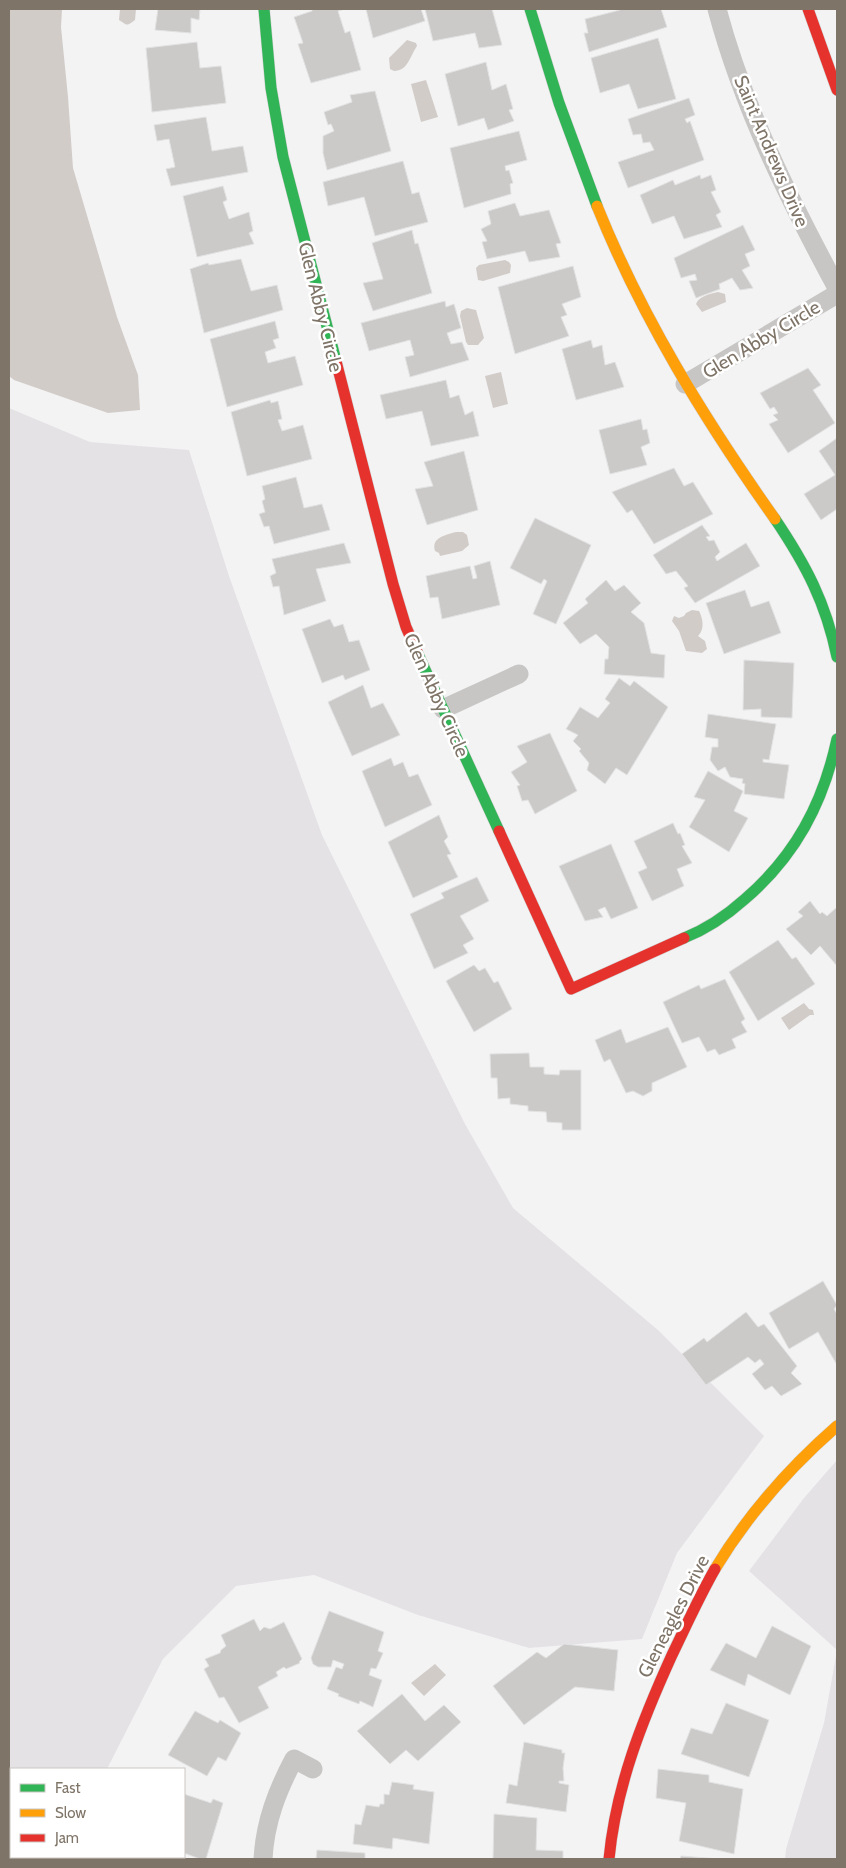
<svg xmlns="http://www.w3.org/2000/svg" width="846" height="1868" font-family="Cabin,sans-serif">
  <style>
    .green { fill: #e5e2e6 }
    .water { fill: #d2ccc9 }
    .building { fill: #cbcac9; stroke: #e2e2e3 }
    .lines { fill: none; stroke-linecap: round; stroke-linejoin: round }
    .fast-casing { stroke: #d0cfcf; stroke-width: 12 }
    .slow-casing { stroke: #d0cfcf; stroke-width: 12 }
    .jam-casing { stroke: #d0cfcf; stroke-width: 12 }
    .street { stroke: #c7c6c4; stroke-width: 19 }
    .fast { stroke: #30b455; stroke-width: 11 }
    .slow { stroke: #ff9f0a; stroke-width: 11 }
    .jam { stroke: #e5322d; stroke-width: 11 }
    .labels { text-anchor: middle; stroke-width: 5; stroke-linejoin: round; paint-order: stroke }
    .street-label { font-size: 19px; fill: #7f7468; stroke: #fff }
  </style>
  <rect width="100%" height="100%" fill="#f3f3f4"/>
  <!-- green -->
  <g class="green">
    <polygon points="9,408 90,442 189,450 229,576 322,835 465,1124 513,1208 658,1330 764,1436 677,1553 642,1639 529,1648 418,1615 314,1575 236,1586 163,1659 107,1769 11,1769 11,1857 91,1857 91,1859 9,1859"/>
    <polygon points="837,1460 837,1859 785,1859 786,1849 824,1723 837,1650 749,1571 804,1498"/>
  </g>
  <!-- water -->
  <g class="water">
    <polygon points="9,9 62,9 61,27 68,97 73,168 117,317 138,375 140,410 108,413 14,380 9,376"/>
    <path d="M 120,9 L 136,9 L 135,20 C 126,27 127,25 119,20 Z"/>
    <path d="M 407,40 L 416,43 L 417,46 C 410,56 408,71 394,71 L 390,69 L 389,58 Z"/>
    <polygon points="426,80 438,117 421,122 411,84"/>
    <polygon points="505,260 509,262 511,265 510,273 483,281 478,280 476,268 479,265"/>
    <path d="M 718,292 L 725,294 L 726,302 L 702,312 L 696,304 C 699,296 710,294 718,292 Z"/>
    <polygon points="467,308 476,310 484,338 478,345 468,345 466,342 460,316 461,311"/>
    <polygon points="501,372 508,404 493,408 485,376"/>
    <path d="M 456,532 L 463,532 L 467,535 L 469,545 L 462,551 L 440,556 L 439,553 L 435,551 C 431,537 446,535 456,532 Z"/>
    <path d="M 692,610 L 699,611 C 703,619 705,629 698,636 L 705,641 L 707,649 L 702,653 L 686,651 L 679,631 L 672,621 L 674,616 L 679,618 L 684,616 L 686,613 Z"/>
    <polygon points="804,1003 809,1009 813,1010 814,1015 810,1015 789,1030 781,1018"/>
    <polygon points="435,1664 446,1675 424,1696 411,1683"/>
  </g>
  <!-- building -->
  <g class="building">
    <polygon points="158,9 200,9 199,20 191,18 191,33 155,30"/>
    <polygon points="312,9 345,9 338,11 345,33 350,31 361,70 311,83 298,44 303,43 294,17 312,11"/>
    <polygon points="366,9 421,9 425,21 373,38"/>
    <polygon points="425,9 492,9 502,45 479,48 475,33 433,41"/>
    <polygon points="620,9 661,9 667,27 589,52 584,33 588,33 585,19 620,10"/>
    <polygon points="658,38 676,99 638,109 629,84 600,93 591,58"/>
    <polygon points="197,42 200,68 221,66 226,103 152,112 146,48"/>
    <polygon points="486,62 492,90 506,84 513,109 509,110 514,121 488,130 484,118 458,126 445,74"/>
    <polygon points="375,91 391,151 327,170 323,153 323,136 334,131 331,124 328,125 324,112 352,102 350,95"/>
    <polygon points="689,98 695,115 685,119 687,123 690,121 704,160 628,188 618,162 654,150 650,142 643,143 641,134 633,135 628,119"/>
    <polygon points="206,117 212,151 243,146 248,172 171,186 166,169 175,167 169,139 157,141 154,125"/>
    <polygon points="519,131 527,160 505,166 506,171 509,170 513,183 510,184 511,194 464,208 450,148"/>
    <polygon points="403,161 412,194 419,192 428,222 375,236 364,197 328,206 323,182"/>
    <polygon points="700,175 701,179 711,175 716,190 711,192 721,212 716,215 722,227 684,239 674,216 652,224 640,195 673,180 675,185"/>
    <polygon points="223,186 227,200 223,202 229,219 249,212 253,231 249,233 254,244 197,257 183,196"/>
    <polygon points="515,203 520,216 549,210 561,243 556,244 560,257 529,262 525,251 487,259 482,242 487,241 481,229 491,224 488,211"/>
    <polygon points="743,225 755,250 745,254 750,266 742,270 753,288 740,290 732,278 719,284 720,289 696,298 689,281 697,280 695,274 681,278 674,258"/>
    <polygon points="412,230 415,244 418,243 432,293 373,311 363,283 383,279 372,243"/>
    <polygon points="241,259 251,291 277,285 283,310 204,333 190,269 208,263 209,265"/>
    <polygon points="573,266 581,297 562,304 567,315 561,317 569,336 515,354 498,287"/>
    <polygon points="445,301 446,307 454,304 461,328 447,333 451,344 462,342 469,360 410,377 405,357 414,355 410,340 369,351 361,323"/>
    <polygon points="275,321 279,338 273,340 276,348 265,352 268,363 295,356 303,385 227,407 210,339"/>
    <polygon points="591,340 593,348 602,345 605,365 615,362 624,387 576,400 562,349"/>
    <polygon points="808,368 821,385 813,390 835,423 788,453 769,424 778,420 773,415 778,413 774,407 770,409 760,393"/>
    <polygon points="446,380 450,398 459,395 465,415 473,411 479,436 431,446 422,411 386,419 380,395"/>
    <polygon points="270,400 271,403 278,401 282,419 278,420 282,431 303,425 312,459 247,476 231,412"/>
    <polygon points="641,419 643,430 647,429 650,443 641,447 647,465 610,474 599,430"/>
    <polygon points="837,438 837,509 821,520 804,494 835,475 819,451"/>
    <polygon points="464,451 478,510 427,525 415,489 433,486 424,462"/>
    <polygon points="674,468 684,486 693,482 713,514 654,544 632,510 627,513 612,492"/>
    <polygon points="296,477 304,508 322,504 330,530 274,544 269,526 264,527 259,514 265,512 262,501 265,499 262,486"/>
    <polygon points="535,518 591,545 556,624 533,614 547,581 544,579 541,584 510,568"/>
    <polygon points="702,525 710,536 706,537 709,541 714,540 720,552 715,557 717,561 746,543 760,566 695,603 684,588 688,586 676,571 666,574 653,555"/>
    <polygon points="344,543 351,563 316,569 326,601 284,615 279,586 273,587 270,576 276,573 272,559"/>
    <polygon points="490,561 500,605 442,619 438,597 430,598 426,576 470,566 473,579 477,578 474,566"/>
    <polygon points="606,580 615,591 624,585 641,603 631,612 644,623 651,653 665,655 664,678 604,674 605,659 608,659 609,647 596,634 580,644 563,623 588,603 585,599"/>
    <polygon points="745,590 751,607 769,601 781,633 724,654 706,603"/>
    <polygon points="330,619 334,627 343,624 349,642 359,640 370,670 345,680 343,675 322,683 302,629"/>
    <polygon points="744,660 794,663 792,718 761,717 761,709 743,710"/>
    <polygon points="619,678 630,686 634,681 668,707 627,775 616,768 605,784 587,770 589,763 579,751 581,749 573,741 578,735 566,729 580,707 598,718 610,703 605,699"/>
    <polygon points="363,685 371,708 383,703 400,735 352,756 328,702"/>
    <polygon points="708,714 776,724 769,760 763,759 763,762 789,765 784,799 744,794 745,784 742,783 743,779 730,777 725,767 718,771 710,760 712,747 718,747 718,739 705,737"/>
    <polygon points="550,733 577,791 535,814 528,800 522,801 517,786 520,785 511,772 527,762 517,746"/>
    <polygon points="391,758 394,766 403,762 409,777 418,774 432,805 385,827 362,771"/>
    <polygon points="708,771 743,791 734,811 748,818 729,852 689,827 705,800 694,797"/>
    <polygon points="439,815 448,837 444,841 451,854 447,855 458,877 413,898 388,842"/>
    <polygon points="673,823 678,834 680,833 685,845 682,846 692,863 677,869 684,886 652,901 638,872 647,868 634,841"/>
    <polygon points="611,844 638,908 611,919 605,907 598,910 603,917 585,921 559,866"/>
    <polygon points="477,877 489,901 460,916 474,939 463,945 468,953 434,969 410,914 444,898 441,893"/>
    <polygon points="810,901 820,914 822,912 827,916 837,907 837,966 820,946 811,955 786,929 803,916 798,912"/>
    <polygon points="778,940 792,959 796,957 815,984 758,1021 729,972"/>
    <polygon points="474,965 479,971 485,968 494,983 498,981 512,1009 474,1032 446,981"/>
    <polygon points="725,979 745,1019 741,1022 747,1032 732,1039 736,1048 719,1055 715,1049 707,1052 699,1037 682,1043 663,1002 699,985 701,989"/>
    <polygon points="668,1027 687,1067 652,1083 652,1091 643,1096 633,1091 626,1093 610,1059 604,1062 595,1040 621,1029 626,1043"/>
    <polygon points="529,1053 530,1067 544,1067 544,1074 559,1075 560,1070 581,1070 581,1130 562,1130 562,1123 547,1122 546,1112 528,1111 528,1106 510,1104 510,1098 498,1099 497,1078 491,1078 490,1054"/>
    <polygon points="823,1281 837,1305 834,1309 837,1314 837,1365 818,1332 789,1349 769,1313"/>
    <polygon points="746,1312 758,1327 764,1324 797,1366 791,1373 802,1384 781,1396 772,1386 765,1390 752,1374 764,1364 760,1359 755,1363 748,1357 706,1385 682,1354 704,1338 707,1342"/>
    <polygon points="329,1611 384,1632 378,1651 383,1653 376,1669 371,1668 369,1675 382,1680 373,1707 360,1701 359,1704 338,1696 339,1694 327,1689 336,1667 342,1669 344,1664 333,1660 331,1667 318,1667 313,1664 311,1658"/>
    <polygon points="254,1619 260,1631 264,1627 270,1629 284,1622 302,1659 299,1662 300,1663 286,1669 284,1667 276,1672 278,1676 258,1687 269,1708 239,1723 224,1697 219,1698 204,1669 209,1666 205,1659 220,1653 221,1650 226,1646 221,1635"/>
    <polygon points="772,1626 811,1646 790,1695 748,1674 745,1686 710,1670 726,1643 756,1658"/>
    <polygon points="564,1644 618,1650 614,1691 575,1687 524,1725 493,1686 537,1652 546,1658"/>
    <polygon points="402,1694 425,1721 444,1705 461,1722 418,1761 406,1750 390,1764 357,1731"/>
    <polygon points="726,1703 769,1720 749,1777 681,1754 691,1728 712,1734"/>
    <polygon points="195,1711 218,1723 220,1720 241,1733 226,1761 218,1757 207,1776 168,1755"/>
    <polygon points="524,1742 562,1750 562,1753 565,1753 563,1768 564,1781 559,1781 559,1783 569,1785 566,1812 506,1803 509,1784 517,1786"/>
    <polygon points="658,1769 709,1775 709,1782 743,1789 734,1854 679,1841 686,1803 656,1798"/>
    <polygon points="392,1782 414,1785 413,1789 434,1792 429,1844 393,1838 392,1849 353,1844 355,1824 361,1825 366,1805 379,1807 380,1804 384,1804 384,1794 389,1795"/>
    <polygon points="184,1794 211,1803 213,1799 223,1803 206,1859 200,1859 184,1853"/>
    <polygon points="494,1814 537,1818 536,1850 563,1851 563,1859 493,1859"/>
    <polygon points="317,1850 365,1853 365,1859 316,1859"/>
    <polygon points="681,1856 719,1859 680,1859"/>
    <polygon points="140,1857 173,1857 180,1859 139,1859"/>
  </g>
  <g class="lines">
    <!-- fast casing -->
    <g class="fast-casing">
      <g id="fast">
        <polyline points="264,9 271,88 283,157 336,361"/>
        <polyline points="530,9 559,103 597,206"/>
        <path d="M 775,519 C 806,565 826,603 837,657"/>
        <polyline points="417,652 499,831"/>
        <path d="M 684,938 C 707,929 726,916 745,899 C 795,856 823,804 837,739"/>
      </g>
    </g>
    <!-- slow casing -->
    <g class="slow-casing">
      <g id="slow">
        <path d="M 597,206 C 642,318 705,420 775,519"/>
        <path d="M 715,1569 C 748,1514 789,1468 837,1426"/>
      </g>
    </g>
    <!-- jam casing -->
    <g class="jam-casing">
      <g id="jam">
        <polyline points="808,9 837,90"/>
        <polyline points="336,361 393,584 406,627 417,652"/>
        <polyline points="499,831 571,989 684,938"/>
        <path d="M 609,1859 C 616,1786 642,1721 672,1655 C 686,1626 699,1597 715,1569"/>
      </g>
    </g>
    <!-- street -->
    <g class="street">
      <path d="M 717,9 C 743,107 789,199 837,288"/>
      <polyline points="685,384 837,294"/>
      <polyline points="443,709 519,674"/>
      <path d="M 263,1859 C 265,1822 277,1791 294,1759 L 313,1769"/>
    </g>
    <!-- fast -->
    <use href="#fast" class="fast"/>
    <!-- slow -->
    <use href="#slow" class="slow"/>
    <!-- jam -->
    <use href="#jam" class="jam"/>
  </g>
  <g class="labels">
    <!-- street labels -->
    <g class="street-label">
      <text transform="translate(772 151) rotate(67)" y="7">Saint Andrews Drive</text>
      <text transform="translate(321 307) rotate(76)" y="7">Glen Abby Circle</text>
      <text transform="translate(761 339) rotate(-31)" y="7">Glen Abby Circle</text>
      <text transform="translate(437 695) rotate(66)" y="7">Glen Abby Circle</text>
      <text transform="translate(673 1616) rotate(-63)" y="7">Gleneagles Drive</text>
    </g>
  </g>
  <!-- border -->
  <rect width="846" height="1868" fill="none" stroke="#7f7468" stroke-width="20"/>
  <!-- legend -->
  <rect x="10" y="1768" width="175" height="90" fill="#ffffff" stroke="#ccc7c3"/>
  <rect x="20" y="1784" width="25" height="8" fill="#30b455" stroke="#ccc7c3"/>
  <text x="55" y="1793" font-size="15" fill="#7f7468">Fast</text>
  <rect x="20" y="1809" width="25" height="8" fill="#ff9f0a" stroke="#ccc7c3"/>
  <text x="55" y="1818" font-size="15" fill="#7f7468">Slow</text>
  <rect x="20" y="1834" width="25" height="8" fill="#e5322d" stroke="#ccc7c3"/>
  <text x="55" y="1843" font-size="15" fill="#7f7468">Jam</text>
</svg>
